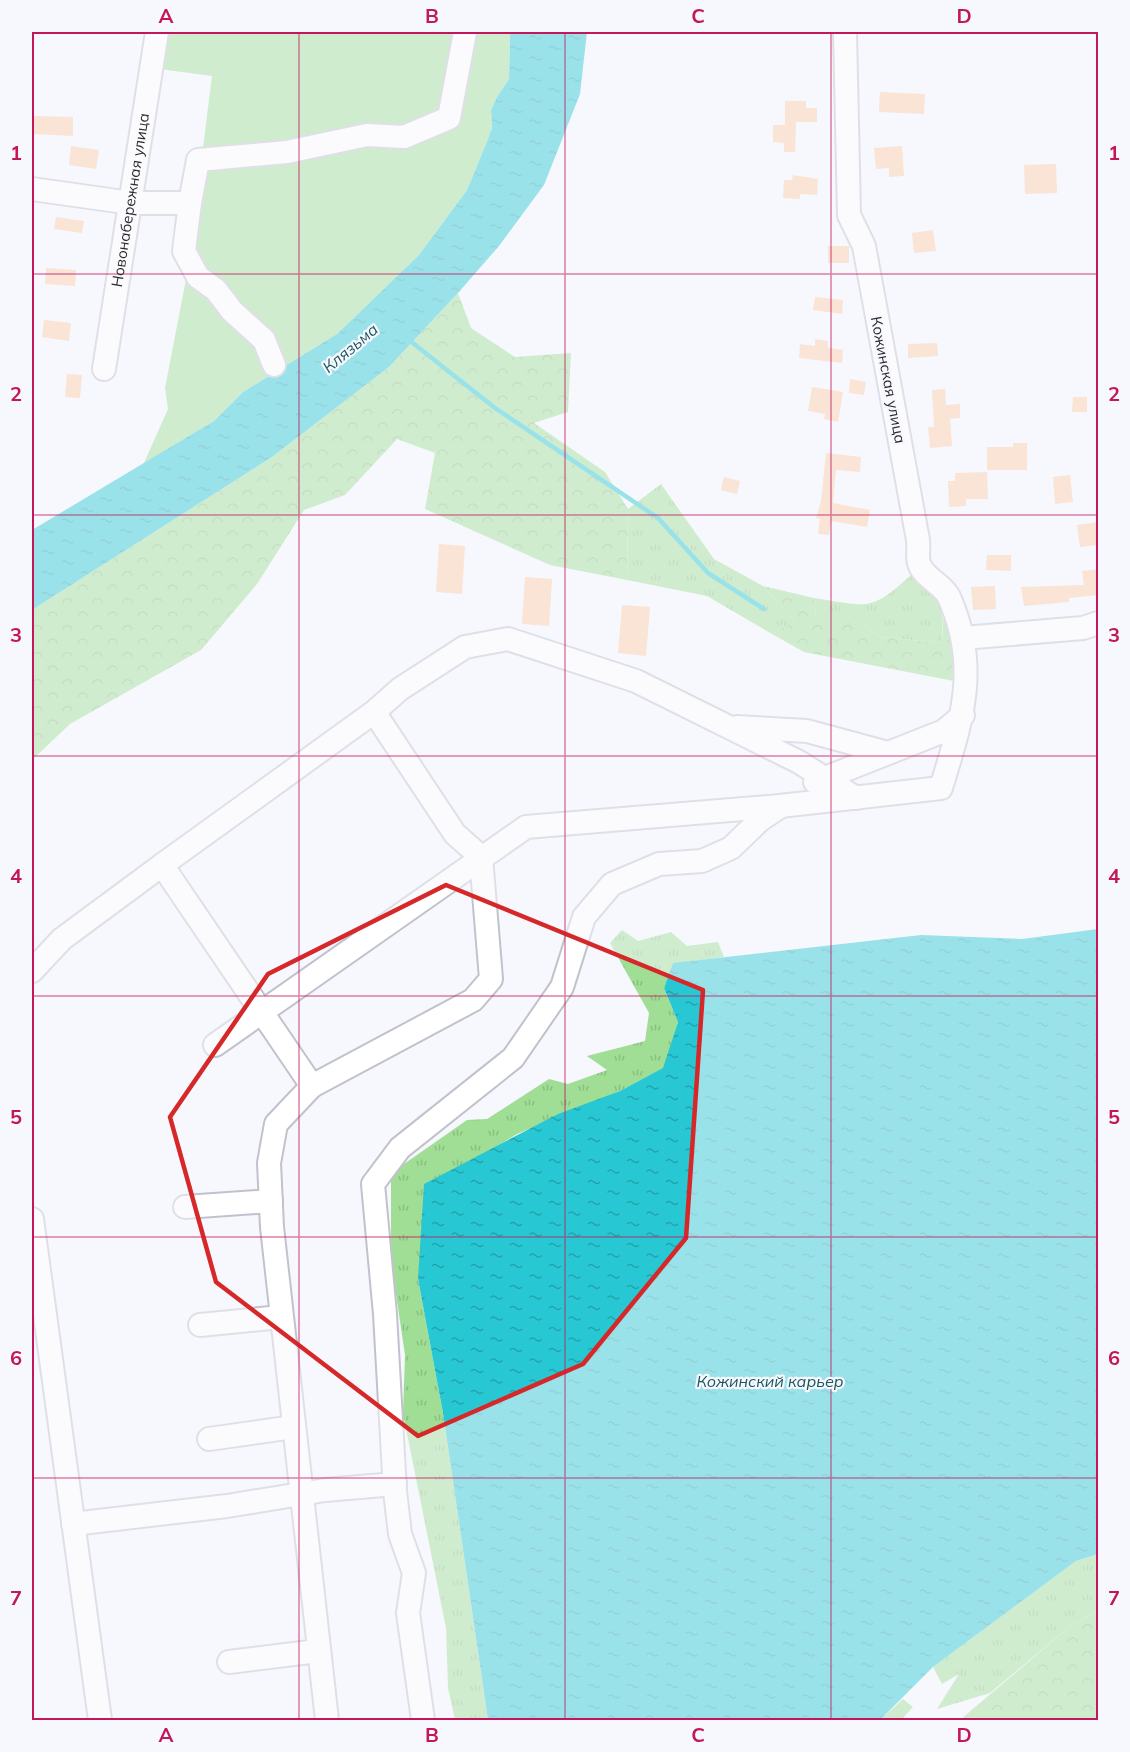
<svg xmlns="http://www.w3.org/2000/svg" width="1130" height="1752" font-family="Mulish,sans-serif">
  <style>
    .grass { fill: url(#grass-tufts) }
    .forest { fill: url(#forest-crowns) }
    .green { fill: #a0de95 }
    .water { fill: url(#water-ripples) }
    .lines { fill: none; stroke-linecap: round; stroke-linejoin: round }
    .stream { stroke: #27c8d3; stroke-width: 4.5 }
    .building { fill: #fccca6 }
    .minor-casing { stroke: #c2c2cd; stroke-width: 26 }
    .minor { stroke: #fff; stroke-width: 22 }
    .marked { fill: none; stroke: #d62828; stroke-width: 4.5; stroke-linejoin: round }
    .grid { fill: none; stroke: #c2185b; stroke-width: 1.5; stroke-opacity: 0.55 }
    .labels { text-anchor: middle; stroke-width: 4.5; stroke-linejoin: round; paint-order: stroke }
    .street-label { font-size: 15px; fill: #2c2c30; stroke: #f7f7fe }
    .water-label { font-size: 16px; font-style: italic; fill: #1a575c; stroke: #f7f7fe }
    .neatline { fill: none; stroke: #c2185b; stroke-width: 2 }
    .grid-label { font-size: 20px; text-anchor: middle; font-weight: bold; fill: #c2185b }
  </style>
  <defs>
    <pattern id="grass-tufts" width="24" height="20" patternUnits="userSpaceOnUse" patternTransform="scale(1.5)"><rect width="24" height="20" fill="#a0de95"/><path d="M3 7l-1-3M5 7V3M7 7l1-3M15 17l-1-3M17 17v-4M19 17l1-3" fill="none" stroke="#8abf81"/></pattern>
    <pattern id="forest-crowns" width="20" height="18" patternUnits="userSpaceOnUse" patternTransform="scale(1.5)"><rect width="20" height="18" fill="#a0de95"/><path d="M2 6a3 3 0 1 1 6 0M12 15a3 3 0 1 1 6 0" fill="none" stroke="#8abf81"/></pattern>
    <pattern id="water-ripples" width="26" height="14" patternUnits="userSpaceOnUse" patternTransform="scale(1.5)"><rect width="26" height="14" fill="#27c8d3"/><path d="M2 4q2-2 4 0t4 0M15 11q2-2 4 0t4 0" fill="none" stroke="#22a3ac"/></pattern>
  </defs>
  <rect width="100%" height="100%" fill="#f7f7fe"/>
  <!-- grass -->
  <g class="grass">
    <polygon points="661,484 714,559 763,586 796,623 772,634 707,596 627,580 628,509"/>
    <path d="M 912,574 C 946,600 944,601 942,643 L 882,637 L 847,616 L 816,616 L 814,598 C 868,606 870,613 912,574 Z"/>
    <polygon points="622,930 638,941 671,932 687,946 718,942 724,957 673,964 664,988 678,1022 664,1068 620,1091 517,1134 491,1150 418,1279 443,1413 488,1720 455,1720 448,1688 446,1628 403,1414 405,1355 391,1260 391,1173 467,1120 487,1119 549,1079 568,1084 607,1070 587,1056 645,1041 649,1013 610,943"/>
    <polygon points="1098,1554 1098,1610 1068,1628 990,1693 937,1709 959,1674 942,1684 933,1667 1076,1561"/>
    <polygon points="903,1699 913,1707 901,1720 880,1720"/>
  </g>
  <!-- forest -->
  <g class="forest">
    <polygon points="458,293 471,328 515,357 571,353 568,412 534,423 605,472 628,509 627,580 550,565 425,509 435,453 397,439 345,495 304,510 257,584 201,650 70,724 32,760 32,610 272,457 389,367"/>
    <polygon points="763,586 814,598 816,616 847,616 882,637 942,643 944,608 958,643 959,682 804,652 772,634 795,622"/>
    <polygon points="1098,1610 1098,1720 960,1720 1068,1628"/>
  </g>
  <!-- green -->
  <polygon class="green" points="157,32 510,32 509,79 497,97 491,110 492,128 486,144 467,190 419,255 337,334 243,392 214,421 143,465 168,409 165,388 187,274 212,76 152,68"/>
  <!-- water -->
  <g class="water">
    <polygon points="510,32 587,32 580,94 544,185 499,246 458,293 389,367 272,457 32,610 32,530 214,421 243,392 337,334 419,255 467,190 486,144 492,128 491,110 497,97 509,79"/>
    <polygon points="1098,929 1098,1554 1076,1561 933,1667 880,1720 488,1720 443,1413 418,1279 424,1184 558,1114 620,1091 663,1068 678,1022 664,988 673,963 921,935 1022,939"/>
  </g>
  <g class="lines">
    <!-- stream -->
    <polyline class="stream" points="409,340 495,408 658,518 708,573 764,609"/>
  </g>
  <!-- building -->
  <g class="building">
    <polygon points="880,92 925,94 924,114 879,112"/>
    <polygon points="785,101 806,101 806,108 817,108 817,122 796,122 795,152 784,152 784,143 773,142 773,125 785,125"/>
    <polygon points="33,116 73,117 73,136 33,134"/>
    <polygon points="71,146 99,150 96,169 69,165"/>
    <polygon points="902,146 904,176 889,177 889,168 876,169 874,148"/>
    <polygon points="1056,164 1057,193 1025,194 1024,165"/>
    <polygon points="793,175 818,179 817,195 800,194 800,199 783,198 784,180 792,180"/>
    <polygon points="56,217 84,221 82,233 54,229"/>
    <polygon points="933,230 936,251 914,253 912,233"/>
    <rect x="828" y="246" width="21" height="17"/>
    <polygon points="46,268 76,270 75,286 45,284"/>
    <polygon points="815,297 843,300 842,314 813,310"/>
    <polygon points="44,320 71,323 69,341 42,337"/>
    <polygon points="815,339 828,341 828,348 843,350 842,363 799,358 800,344 815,346"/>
    <polygon points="937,343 938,356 908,358 908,344"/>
    <polygon points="67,374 82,375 80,398 65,397"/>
    <polygon points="850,379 866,382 864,395 849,393"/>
    <polygon points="812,387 843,392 838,422 824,419 825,414 808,411"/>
    <polygon points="945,389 946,405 960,404 960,418 950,419 952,446 930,448 928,427 934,427 932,390"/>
    <polygon points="1073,397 1087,397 1087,412 1072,412"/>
    <polygon points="1013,443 1027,443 1027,470 987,470 987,447 1013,447"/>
    <polygon points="826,453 861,457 860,472 836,470 833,503 870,510 867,527 831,521 829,535 818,534 820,519 816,518 821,501"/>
    <polygon points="987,472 988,499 966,499 966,506 949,507 948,481 955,481 955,473"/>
    <polygon points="1070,475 1073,502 1055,504 1053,477"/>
    <polygon points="724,477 740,481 737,494 721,490"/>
    <polygon points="1098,522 1098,545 1080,547 1077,525"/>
    <polygon points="439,544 465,546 462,594 436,592"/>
    <polygon points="987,555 1011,555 1011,571 986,570"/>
    <polygon points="1098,569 1098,595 1069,598 1069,602 1024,606 1021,587 1084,585 1082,571"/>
    <polygon points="525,577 552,579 549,626 522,624"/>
    <polygon points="995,586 996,609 973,610 971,587"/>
    <polygon points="622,605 650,607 646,656 618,653"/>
  </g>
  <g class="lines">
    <!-- minor casing -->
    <g class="minor-casing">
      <g id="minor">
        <polyline points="32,189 131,203 190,203 198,160 287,152 367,135 404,137 449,118 465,32"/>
        <polyline points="190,203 184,251 198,277 216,290 232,311 264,340 274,365"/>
        <path id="s1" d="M 104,369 L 157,32"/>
        <polyline points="963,638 1083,628 1098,623"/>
        <polyline points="374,712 455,834 481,857 491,979 473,1000 312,1086 162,865 374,712 400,689 465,647 508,639 636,681 799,762 856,798"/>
        <polyline points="737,727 807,731 888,753"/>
        <polyline points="815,782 944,731 963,715"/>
        <polyline points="32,971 62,939 162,865"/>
        <path d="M 215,1045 L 526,827 L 780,806 L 941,788 C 962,719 980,667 949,597 C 942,583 923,578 919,563 C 917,557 919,547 918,540 L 864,246 L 849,215 L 845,32"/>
        <polyline points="312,1086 276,1124 269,1163 272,1227 327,1720"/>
        <polyline points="185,1207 271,1201"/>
        <polyline points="32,1219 100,1720"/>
        <polyline points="200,1325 281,1317"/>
        <polyline points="209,1439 293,1427"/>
        <polyline points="73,1524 227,1506 325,1490 395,1484"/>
        <polyline points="229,1662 318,1651"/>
        <polyline points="423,1720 408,1613 414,1573 400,1534 395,1491 385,1314 373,1184 400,1148 513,1058 562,987 584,917 612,884 659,864 702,861 731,848 760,820 781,806"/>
      </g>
    </g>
    <!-- minor -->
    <use href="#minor" class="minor"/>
  </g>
  <!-- marked area -->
  <path d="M0 0H1130V1752H0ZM 446,885 L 703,990 L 686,1238 L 583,1364 L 418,1436 L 216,1282 L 170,1117 L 268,974 Z" fill="#f7f7fe" fill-opacity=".55" fill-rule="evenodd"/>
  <path class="marked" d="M 446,885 L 703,990 L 686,1238 L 583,1364 L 418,1436 L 216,1282 L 170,1117 L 268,974 Z"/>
  <!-- grid -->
  <path class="grid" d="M 299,32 L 299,1720M 565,32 L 565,1720M 831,32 L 831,1720M 32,274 L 1098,274M 32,515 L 1098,515M 32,756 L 1098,756M 32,996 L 1098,996M 32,1237 L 1098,1237M 32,1478 L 1098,1478"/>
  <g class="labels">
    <!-- street labels -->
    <g class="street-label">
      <text dy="5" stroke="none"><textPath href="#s1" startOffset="171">Новонабережная улица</textPath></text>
      <text transform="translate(888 380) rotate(79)" y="5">Кожинская улица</text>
    </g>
    <!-- water labels -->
    <g class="water-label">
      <text transform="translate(350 348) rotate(-40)" y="6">Клязьма</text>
      <text x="770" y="1387">Кожинский карьер</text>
    </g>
  </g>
  <!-- border -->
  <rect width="1130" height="1752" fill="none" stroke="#f7f7fe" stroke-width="66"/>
  <rect x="33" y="33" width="1064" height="1686" class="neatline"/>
  <g class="grid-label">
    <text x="166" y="23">A</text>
    <text x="432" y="23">B</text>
    <text x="698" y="23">C</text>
    <text x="964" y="23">D</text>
    <text x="16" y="160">1</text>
    <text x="1114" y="160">1</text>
    <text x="16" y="401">2</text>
    <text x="1114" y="401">2</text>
    <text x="16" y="642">3</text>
    <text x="1114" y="642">3</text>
    <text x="16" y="883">4</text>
    <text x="1114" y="883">4</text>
    <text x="16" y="1124">5</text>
    <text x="1114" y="1124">5</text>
    <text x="16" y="1365">6</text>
    <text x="1114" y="1365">6</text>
    <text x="16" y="1605">7</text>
    <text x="1114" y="1605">7</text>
    <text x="166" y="1742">A</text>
    <text x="432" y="1742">B</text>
    <text x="698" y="1742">C</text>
    <text x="964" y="1742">D</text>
  </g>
</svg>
